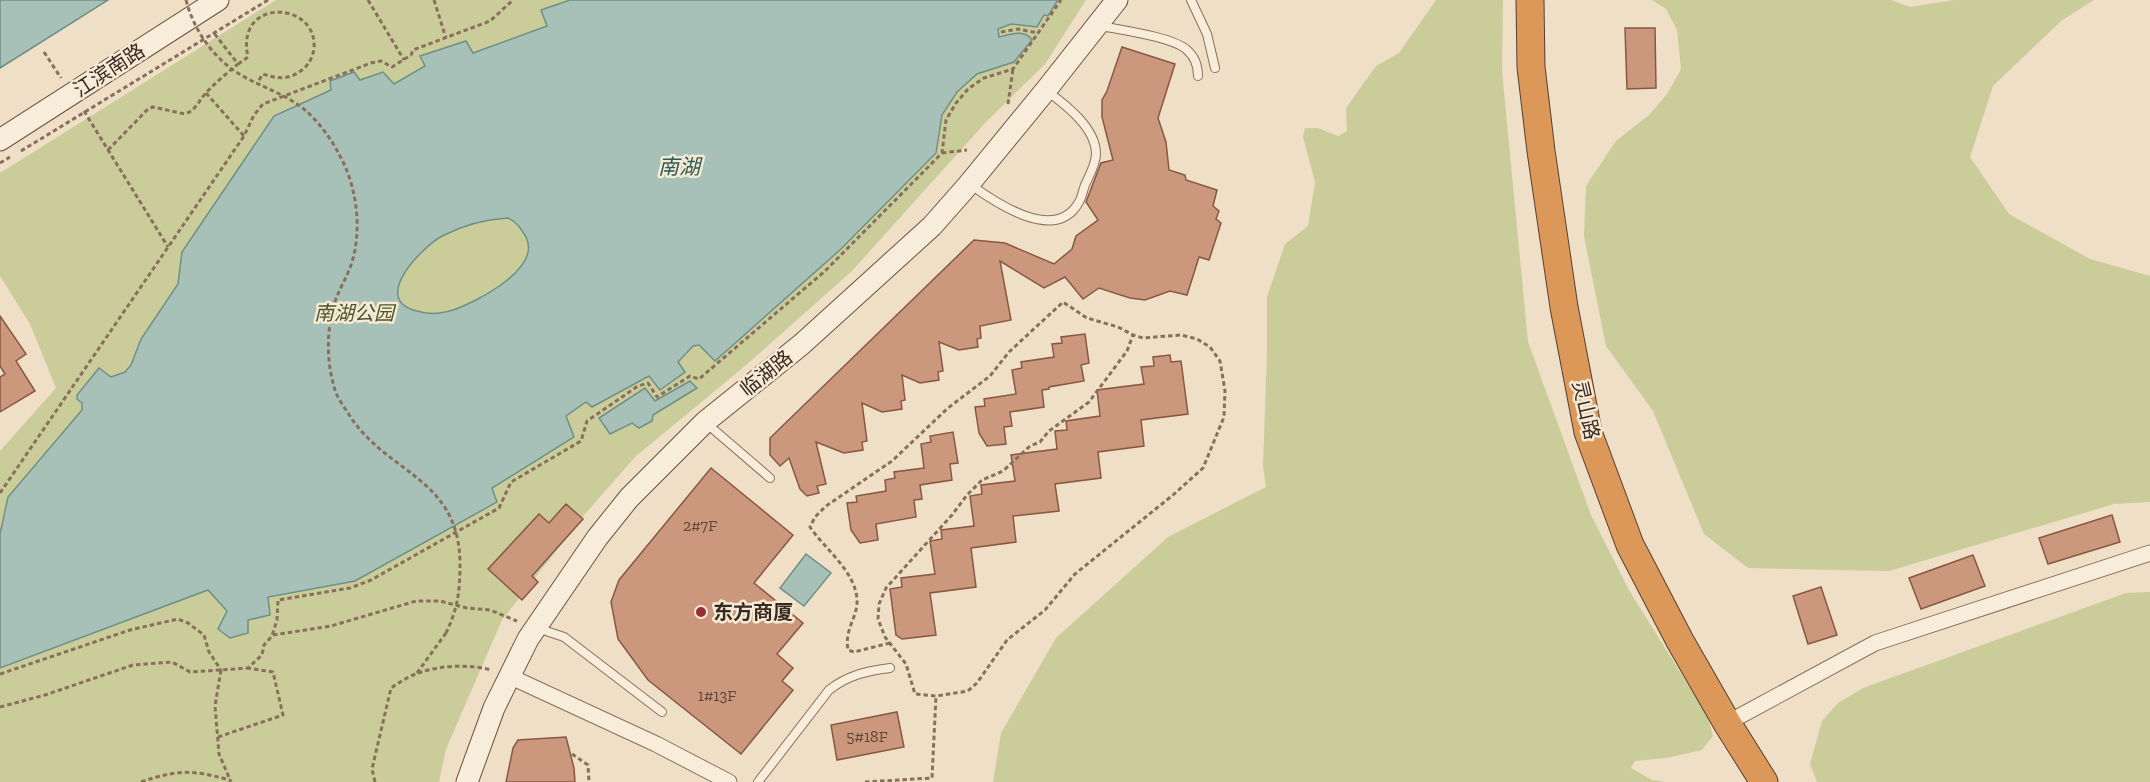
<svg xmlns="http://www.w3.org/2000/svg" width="2150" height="782" font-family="'Zilla Slab','Noto Sans SC',serif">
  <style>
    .green { fill: #cacc9a }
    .water { fill: #a8c1b8; stroke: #6e9085; stroke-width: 1.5; fill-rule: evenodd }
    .building { fill: #cb977d; stroke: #885842; stroke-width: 1.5 }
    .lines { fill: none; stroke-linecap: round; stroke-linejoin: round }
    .lane-casing { stroke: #89705c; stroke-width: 10 }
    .street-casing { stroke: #89705c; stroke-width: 17 }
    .secondary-casing { stroke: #6b523f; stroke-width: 23 }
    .highway-casing { stroke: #573f30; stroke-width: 29 }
    .path { stroke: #89705c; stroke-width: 3; stroke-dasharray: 4.5 3; stroke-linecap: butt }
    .lane { stroke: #f8edda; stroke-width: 8 }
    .street { stroke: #f8edda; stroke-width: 15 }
    .secondary { stroke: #f8edda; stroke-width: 21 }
    .highway { stroke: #db9859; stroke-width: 27 }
    .path-bridge { stroke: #89705c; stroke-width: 3; stroke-dasharray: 4.5 3; stroke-linecap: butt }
    .poi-dot { fill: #972d36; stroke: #f5ead6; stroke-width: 2 }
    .labels { text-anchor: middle; stroke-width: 5; stroke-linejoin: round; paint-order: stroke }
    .number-label { font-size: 16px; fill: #5e4537 }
    .street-label { font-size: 20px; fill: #392a20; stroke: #f5ead6 }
    .park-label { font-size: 20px; font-style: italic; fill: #4d5627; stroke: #f5ead6 }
    .poi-label { font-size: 20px; font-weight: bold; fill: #392a20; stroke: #f5ead6; text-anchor: start }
    .water-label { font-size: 21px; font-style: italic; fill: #2f5953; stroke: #f5ead6 }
  </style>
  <rect width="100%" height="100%" fill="#eedfc6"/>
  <!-- green -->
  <g class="green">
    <polygon points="276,0 1086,0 1045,64 985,123 852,271 745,366 635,457 585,514 502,620 446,749 439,782 0,782 0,451 56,388 30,324 0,276 0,173"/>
    <polygon points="1436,0 1503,0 1502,71 1528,342 1591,515 1630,592 1707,715 1713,736 1702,750 1666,758 1635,761 1631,768 1652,780 1666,782 993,782 1001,733 1056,638 1168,537 1266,487 1263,466 1267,352 1267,297 1285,244 1308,226 1315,182 1303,137 1305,128 1318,128 1338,136 1347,131 1346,108 1376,66 1399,53"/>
    <polygon points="1652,0 1891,0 1910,7 1954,0 2094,0 2061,21 1993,86 1970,157 2009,214 2090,259 2150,276 2150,502 2114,504 1889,571 1748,568 1704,534 1653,411 1606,346 1584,236 1586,186 1616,141 1649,115 1667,94 1681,69 1677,30 1666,9"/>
    <polygon points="2150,592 2150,782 1817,782 1810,764 1822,721 1838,703 1863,688 2126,593"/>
  </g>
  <!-- water -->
  <g class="water">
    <polygon points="0,0 108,0 0,68"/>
    <path d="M 570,0 L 1058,0 L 1048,16 L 1044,15 L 1037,27 L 1011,24 L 998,29 L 999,37 C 1011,34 1025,29 1032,40 L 1014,62 L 977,74 L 957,92 L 942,115 L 936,153 L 841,249 L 715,361 L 699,345 L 693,346 L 678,362 L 685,372 L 660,390 L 649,376 L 592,407 L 586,402 L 566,416 L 574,437 L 492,488 L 497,502 L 355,581 L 268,597 L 270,615 L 248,620 L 248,633 L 230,638 L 218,629 L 227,611 L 208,590 L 0,668 L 0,534 L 8,497 L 82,410 L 82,403 L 77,399 L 77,395 L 99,368 L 111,377 L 125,372 L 131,365 L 141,339 L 178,284 L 182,252 L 274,116 L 331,90 L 330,81 L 354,72 L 360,80 L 383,72 L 394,84 L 425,66 L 420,56 L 466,41 L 473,53 L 547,26 L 541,10 ZM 508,218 C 517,222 521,229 526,237 C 542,269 476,302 453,310 C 440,314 429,315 417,311 C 370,300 421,248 442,236 C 462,226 486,219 508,218 Z"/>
    <polygon points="690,381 697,388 653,415 652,421 639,428 632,423 610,434 599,418 645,388 655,401"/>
    <polygon points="806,554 831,573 804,606 780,588"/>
  </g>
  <!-- building -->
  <g class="building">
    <polygon points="1625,28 1655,28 1656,88 1627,89"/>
    <polygon points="1122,47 1175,64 1158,118 1166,142 1169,170 1185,175 1186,180 1217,190 1213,206 1219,211 1216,219 1221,223 1209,260 1199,257 1187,295 1170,291 1145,300 1130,298 1099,288 1083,299 1065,277 1044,288 1000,261 1011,320 980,326 981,338 977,339 978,347 959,350 939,342 943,371 938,372 939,380 920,383 902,375 905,400 901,401 902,409 882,412 862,403 867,441 862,442 863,450 844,453 816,442 826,484 817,486 819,493 807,496 800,489 789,458 780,466 770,455 770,438 974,240 1005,243 1054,264 1072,249 1076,236 1098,220 1086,202 1101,163 1113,160 1102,117 1102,100 1107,91"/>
    <polygon points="0,316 26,354 16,361 35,391 0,412 0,377 5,374 0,366"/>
    <polygon points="1085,334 1089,363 1081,365 1084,381 1049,387 1049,389 1042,390 1044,407 1010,412 1012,426 1004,427 1006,444 987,446 979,433 975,407 985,406 984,399 1016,394 1012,370 1022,368 1021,362 1054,357 1052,344 1062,343 1061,337"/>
    <polygon points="1170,355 1171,362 1181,361 1188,414 1141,420 1144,446 1098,452 1101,478 1055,484 1059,511 1013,516 1016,542 971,548 976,587 930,593 936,635 902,639 896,635 890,589 902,587 901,578 935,574 930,541 942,539 941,530 974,526 970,496 982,494 981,485 1015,481 1011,455 1057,449 1055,431 1067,430 1066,421 1100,416 1097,390 1144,384 1141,367 1154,366 1153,357"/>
    <polygon points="953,432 958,463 950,464 952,480 920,485 922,499 914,500 916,517 876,524 878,540 860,543 851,530 847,503 857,502 856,496 886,491 885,480 895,478 894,472 924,468 921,444 931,442 930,436"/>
    <polygon points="711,468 793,535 754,583 803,623 777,654 793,668 782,681 793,690 741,754 648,680 618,639 611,602 619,580"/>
    <polygon points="566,504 583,519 532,576 538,582 522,600 488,569 539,514 549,523"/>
    <polygon points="2112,515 2120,542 2048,564 2039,538"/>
    <polygon points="1973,555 1985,586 1921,609 1909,578"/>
    <polygon points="1821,587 1837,635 1808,644 1793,596"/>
    <polygon points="897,712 904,747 837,760 831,725"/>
    <polygon points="566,737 574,768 575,782 506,782 513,748 518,740"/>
  </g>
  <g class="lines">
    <!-- lane casing -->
    <g class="lane-casing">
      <g id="lane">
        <polyline points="1191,0 1207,34 1215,68"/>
        <path d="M 1101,26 C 1121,30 1173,37 1187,50 C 1195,57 1198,66 1198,76"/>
        <path d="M 971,185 C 996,203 1056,244 1079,202 C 1082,197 1083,190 1085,185 C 1089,176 1096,164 1096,154 C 1096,128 1066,105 1047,91"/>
        <polyline points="706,423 770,478"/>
        <polyline points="537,628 564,637 662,712"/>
        <path d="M 758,782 L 829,690 C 848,675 867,671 890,668"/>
      </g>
    </g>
    <!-- street casing -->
    <g class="street-casing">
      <g id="street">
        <polyline points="509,676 656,744 729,782"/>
        <polyline points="1727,723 1875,643 2150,553"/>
      </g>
    </g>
    <!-- secondary casing -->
    <g class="secondary-casing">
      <g id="secondary">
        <polyline points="0,140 218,0"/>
        <polyline points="467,782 494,708 528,639 597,538 629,498 705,422 802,344 932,226 969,184 1046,90 1117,0"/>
      </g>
    </g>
    <!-- highway casing -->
    <g class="highway-casing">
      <polyline id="highway" points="1530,0 1531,67 1541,151 1564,307 1588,432 1630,545 1680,641 1727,723 1764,782"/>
    </g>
    <!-- path -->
    <g class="path">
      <polyline points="368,0 404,60"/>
      <polyline points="434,0 446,38"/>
      <polyline points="1001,32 1018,29 1038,33"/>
      <polyline points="44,52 61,78"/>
      <path d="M 238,64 L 248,57 C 235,0 310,0 314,42 C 315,53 310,64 302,70 C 289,80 277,79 263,74 L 257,83"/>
      <polyline points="206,93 244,136"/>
      <polyline points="1008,104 1013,69"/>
      <polyline points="84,111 168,247"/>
      <path d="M 108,150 L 148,109 L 153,107 L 185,114 C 196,110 198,102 205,94 C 215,83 227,73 238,64 L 214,33"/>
      <polyline points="21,151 268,0"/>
      <polyline points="942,153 967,150"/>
      <polyline points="0,163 10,157"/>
      <polyline points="0,493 244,136 254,115 263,104 371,63 381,61 392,67 411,55 413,50 490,21 513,0"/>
      <polyline points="273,635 331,626 416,601 440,601 467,608 490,610 517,621"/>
      <path d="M 890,643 L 854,652 L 848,650 C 844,629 858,617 857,600 C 856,572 824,548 810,527 L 815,517 L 826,506 L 892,461 L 948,408 L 990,376 L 1009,352 L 1063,302 L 1087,318 L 1118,327 L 1133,335 L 1143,338 L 1181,335 L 1197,339 L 1210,347 L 1220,361 L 1225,391 L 1224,417 L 1203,468 L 1173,495 L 1075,574 L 1045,610 L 1007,640 L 977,683 L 968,691 L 936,696 L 915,694 L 906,664 L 885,637 L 878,619 L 879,604 L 886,588 L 952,515 L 967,495 L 982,480 L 1003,471 L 1030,446 L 1040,442 L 1049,431 L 1089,402 L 1127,351 L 1133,335"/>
      <polyline points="221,670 215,706 219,754 231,782"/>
      <polyline points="417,673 446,633"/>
      <polyline points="0,674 130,630 178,619 188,623 204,635 209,652 221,670"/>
      <polyline points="0,707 45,695 133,665 172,662 190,672 248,668 262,655 264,645 272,636 277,620 278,600 350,588 371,580 499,508 511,482 581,441 587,421 638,386 648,383 657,397 690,376 699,379 825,271 942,153 946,120 956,103 968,89 984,78 1013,69 1061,0"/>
      <polyline points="218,737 283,715 273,672 248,668"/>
      <polyline points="572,754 588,765 589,782"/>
      <path d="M 141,782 C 179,769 192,770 230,780"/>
      <path d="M 375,782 L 372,769 L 391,688 C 399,683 407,677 416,674 C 438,665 469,664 491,670"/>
      <polyline points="865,782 932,778 936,696"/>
    </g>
    <!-- lane -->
    <use href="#lane" class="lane"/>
    <!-- street -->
    <use href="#street" class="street"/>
    <!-- secondary -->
    <use href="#secondary" class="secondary"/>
    <!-- highway -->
    <use href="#highway" class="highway"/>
    <!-- path-bridge -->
    <path class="path-bridge" d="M 186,0 C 194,31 214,59 241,75 C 263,88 284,93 305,110 C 319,122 332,140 340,156 C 357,187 362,229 352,262 C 347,278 337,292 333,308 C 326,336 327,367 336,393 C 339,400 344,407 348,413 C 385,474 459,476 460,563 C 460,591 458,608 446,633"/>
  </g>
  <!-- markers -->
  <circle class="poi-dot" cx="701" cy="612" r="6"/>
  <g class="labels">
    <!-- number labels -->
    <g class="number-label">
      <text x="700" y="531">2#7F</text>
      <text x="717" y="701">1#13F</text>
      <text x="867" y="742">5#18F</text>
    </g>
    <!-- street labels -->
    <g class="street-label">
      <text transform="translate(109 70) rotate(-33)" y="7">江滨南路</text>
      <text transform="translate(766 373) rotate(-39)" y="7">临湖路</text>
      <text transform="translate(1586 410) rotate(77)" y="7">灵山路</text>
    </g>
    <!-- park labels -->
    <g class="park-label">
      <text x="354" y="320">南湖公园</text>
    </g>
    <!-- poi labels -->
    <g class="poi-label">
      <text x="713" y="619">东方商厦</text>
    </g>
    <!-- water labels -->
    <g class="water-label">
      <text x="679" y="174">南湖</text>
    </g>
  </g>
</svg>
